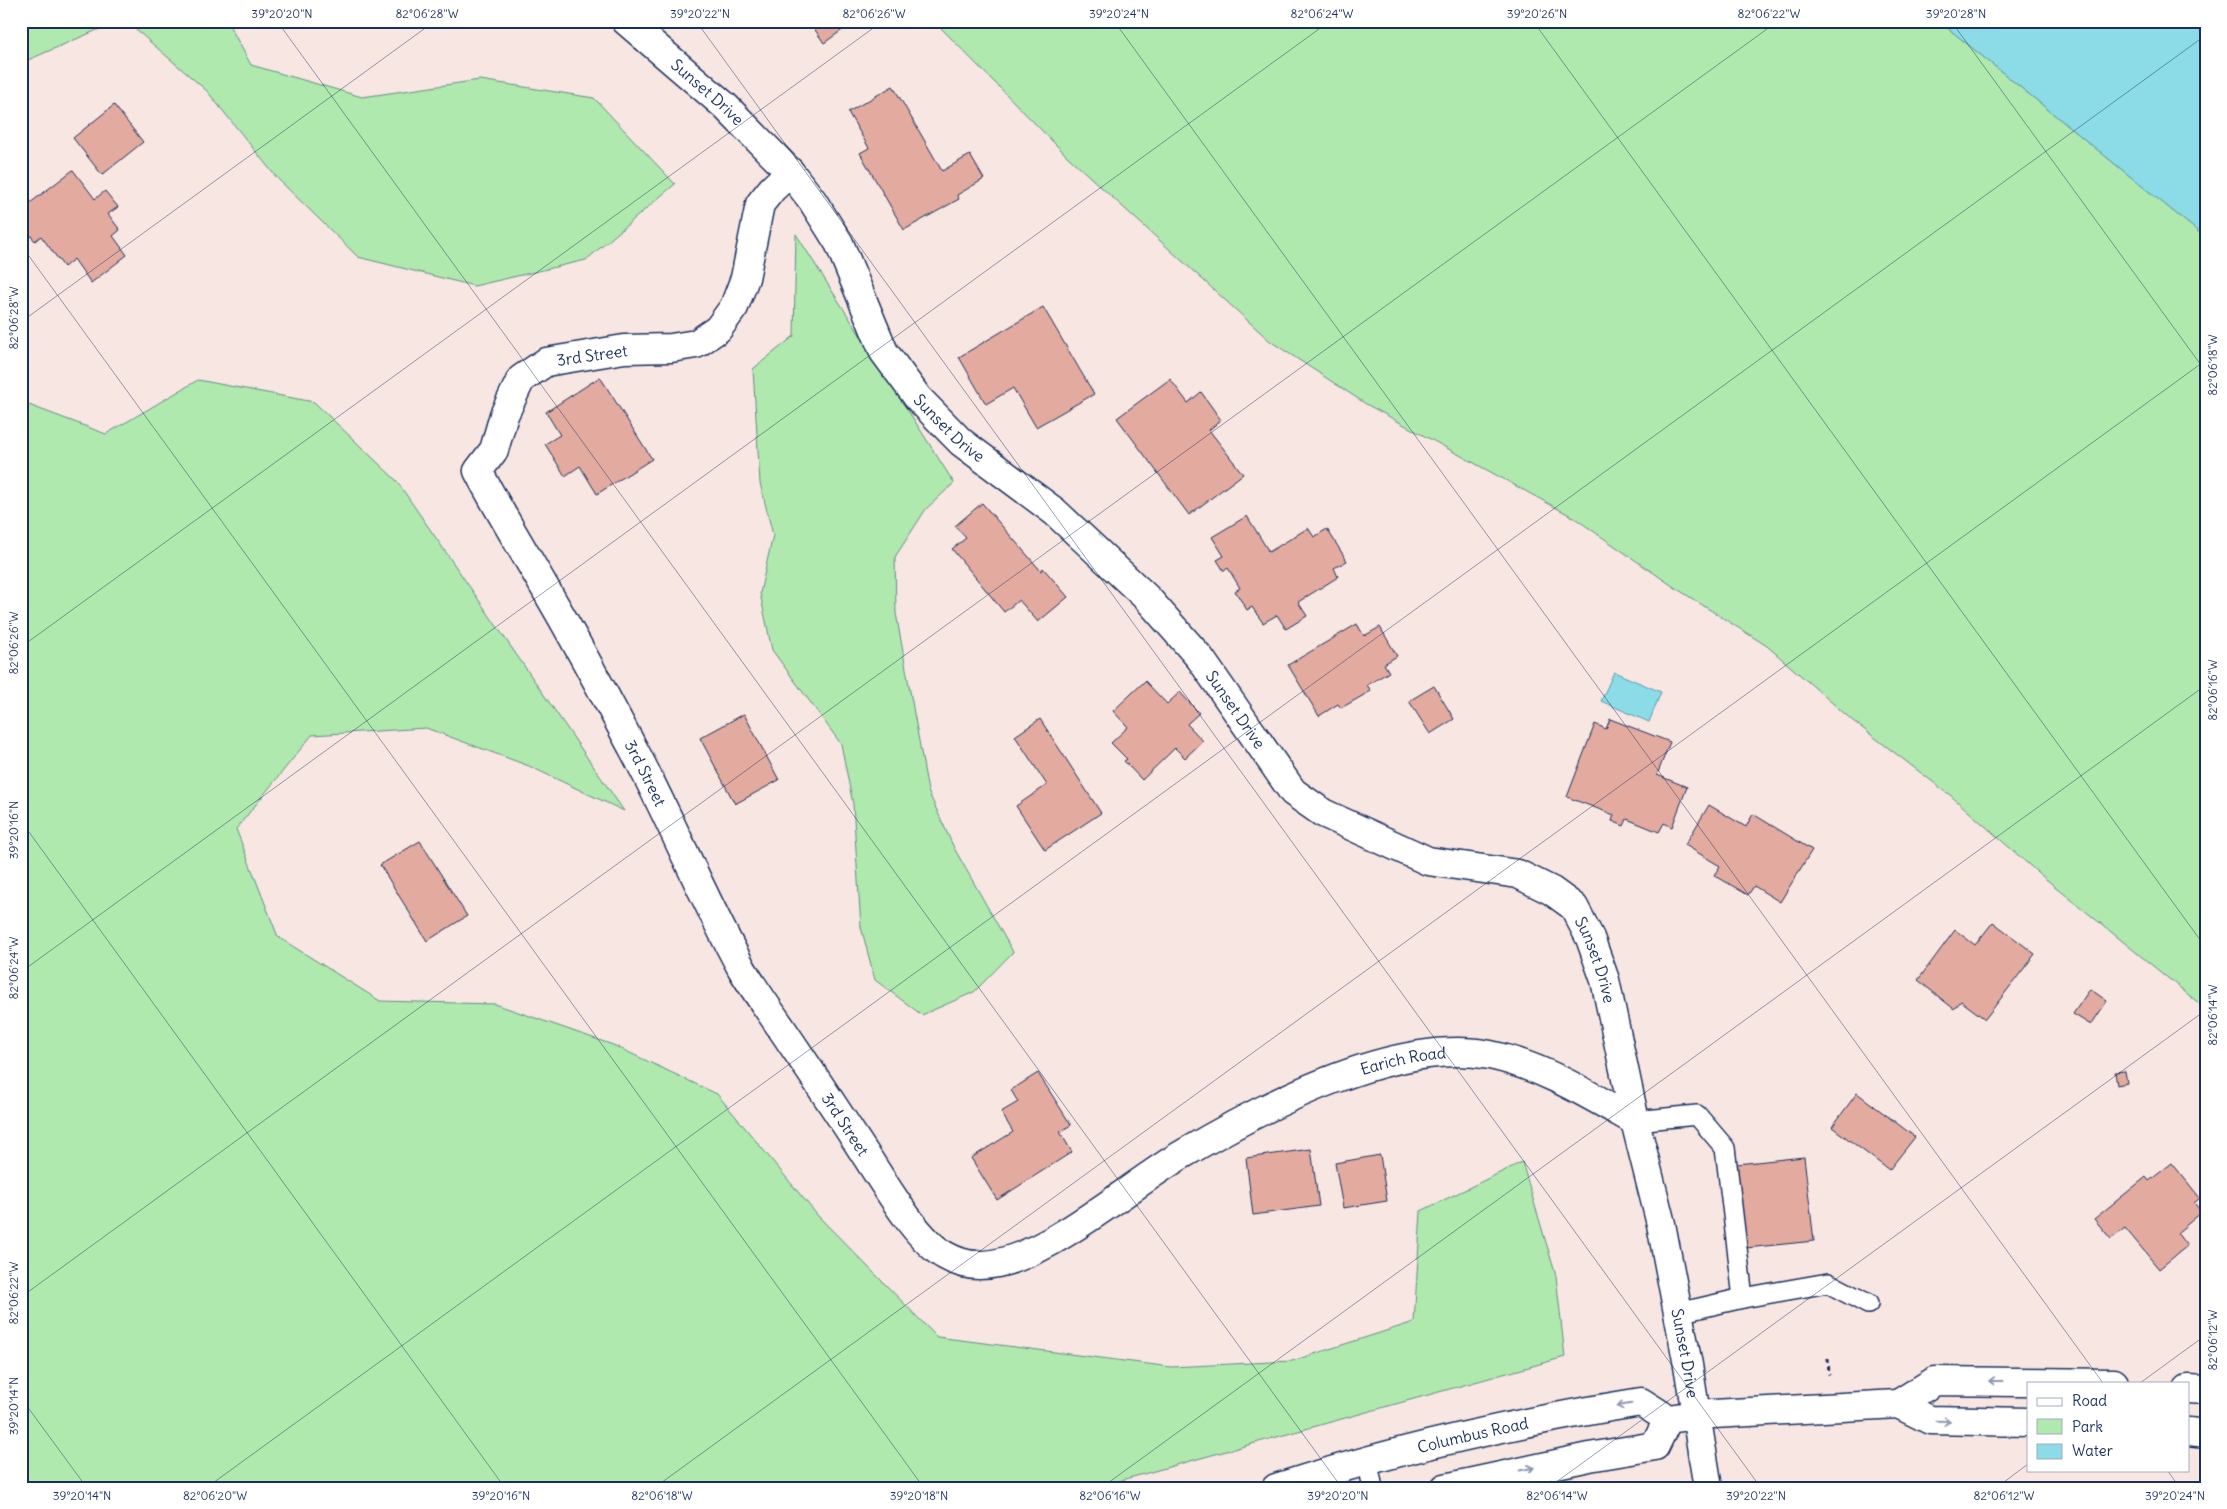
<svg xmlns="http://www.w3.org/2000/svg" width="2227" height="1509" font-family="Delius,sans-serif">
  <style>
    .green { fill: #afe9ad; stroke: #658c86 }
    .water { fill: #8bdce6; stroke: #5e97b0 }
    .building { fill: #e3aa9f; stroke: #1b2f5e }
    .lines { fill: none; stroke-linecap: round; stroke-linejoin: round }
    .lane-casing { stroke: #1b2f5e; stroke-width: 22 }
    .street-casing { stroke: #1b2f5e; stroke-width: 31 }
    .secondary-casing { stroke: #1b2f5e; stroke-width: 31 }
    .path { stroke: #1b2f5e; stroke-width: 3; stroke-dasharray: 4 4; stroke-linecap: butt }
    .lane { stroke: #fff; stroke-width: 19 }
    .street { stroke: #fff; stroke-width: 28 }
    .secondary { stroke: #fff; stroke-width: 28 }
    .oneway { stroke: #8d97ae }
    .ticks { fill: none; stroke: #1b2f5e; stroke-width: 1; stroke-opacity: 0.45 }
    .labels { text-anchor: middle; stroke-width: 4; stroke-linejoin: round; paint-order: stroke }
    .street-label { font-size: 16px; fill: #1b2f5e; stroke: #fff }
    .neatline { fill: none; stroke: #1b2f5e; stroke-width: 2 }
    .ticks-label { font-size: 12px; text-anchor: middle; fill: #1b2f5e }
  </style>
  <rect width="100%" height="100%" fill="#f7e6e2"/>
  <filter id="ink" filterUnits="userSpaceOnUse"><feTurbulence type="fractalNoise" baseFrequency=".02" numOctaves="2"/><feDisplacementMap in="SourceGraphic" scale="10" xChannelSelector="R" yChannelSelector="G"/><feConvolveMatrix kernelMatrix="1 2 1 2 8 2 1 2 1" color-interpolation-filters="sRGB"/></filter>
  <g filter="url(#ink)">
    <!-- green -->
    <g class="green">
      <polygon points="21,21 118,21 21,63"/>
      <polygon points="126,21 227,21 251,65 362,97 480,80 594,98 675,184 586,260 474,286 358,257 277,178 207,91"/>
      <polygon points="934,21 1939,21 2206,238 2206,1009 2036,871 1950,795 1853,721 1767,646 1674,587 1573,517 1366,404 1270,341 1067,156"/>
      <polygon points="796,234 954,483 926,509 895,557 896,613 928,791 954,848 1013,952 974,992 922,1015 875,980 861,927 853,804 841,744 772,650 760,593 773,535 760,483 753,369 794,336"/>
      <polygon points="198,380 314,402 396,480 624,811 529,766 426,728 312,735 236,829 278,937 380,1001 495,1004 613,1045 717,1094 818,1216 937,1337 1171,1367 1292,1361 1414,1322 1421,1211 1522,1162 1556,1276 1565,1357 1093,1488 21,1488 21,402 106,434"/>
    </g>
    <!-- water -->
    <g class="water">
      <polygon points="1939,21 2206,21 2206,238"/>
      <polygon points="1614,672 1661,692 1649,722 1601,701"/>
    </g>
    <!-- building -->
    <g class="building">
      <polygon points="728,21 749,21 735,31"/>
      <polygon points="809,21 855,21 824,43"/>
      <polygon points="893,86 942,171 970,155 984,179 957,195 959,199 904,230 860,153 869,148 848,112"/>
      <polygon points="114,105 143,142 102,175 73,138"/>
      <polygon points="73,170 95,199 105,191 118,207 108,214 120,230 113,236 127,255 91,283 74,259 64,267 41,236 35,241 21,223 21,210"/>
      <polygon points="1043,307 1094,394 1036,427 1013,388 986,404 959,357"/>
      <polygon points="600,377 652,459 597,494 580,466 565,476 545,444 560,435 546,412"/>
      <polygon points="1170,379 1188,403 1201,392 1221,420 1209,430 1243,474 1189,515 1117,418"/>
      <polygon points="982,503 1041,571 1043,568 1068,597 1038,622 1019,600 1004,612 952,549 966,538 955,526"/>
      <polygon points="1247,516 1269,552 1308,528 1314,537 1327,529 1347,561 1334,568 1338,577 1298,602 1307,616 1286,629 1277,615 1263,623 1252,607 1247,610 1235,591 1240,588 1228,568 1224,571 1217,560 1224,556 1212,537"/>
      <polygon points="1357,624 1364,636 1380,627 1397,656 1384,664 1389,672 1367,685 1371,691 1341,708 1338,704 1319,716 1288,665"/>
      <polygon points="1145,681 1167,704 1180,692 1199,713 1187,724 1203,741 1185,758 1175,748 1142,780 1124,761 1127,759 1111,743 1128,727 1113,711"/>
      <polygon points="1434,686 1454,719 1430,734 1409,701"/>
      <polygon points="744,714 779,780 735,804 700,738"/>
      <polygon points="1040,719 1101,813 1045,850 1016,806 1047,785 1015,736"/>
      <polygon points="1610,719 1670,742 1657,775 1687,787 1672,827 1664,823 1659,832 1627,819 1624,826 1612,821 1614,815 1567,797 1595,724 1606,729"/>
      <polygon points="1709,805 1746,827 1753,814 1812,850 1780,902 1754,886 1748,895 1714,875 1720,866 1685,845"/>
      <polygon points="420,841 467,916 427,941 380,865"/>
      <polygon points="1993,922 2035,954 1985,1019 1961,1001 1954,1009 1918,980 1955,930 1975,945"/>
      <polygon points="2090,989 2107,1001 2091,1025 2073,1014"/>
      <polygon points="2125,1071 2127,1083 2117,1085 2115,1072"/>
      <polygon points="1038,1073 1071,1125 1060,1132 1072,1152 997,1200 971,1158 1013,1132 1001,1112 1018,1102 1011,1090"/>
      <polygon points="1857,1093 1915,1137 1889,1170 1832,1127"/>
      <polygon points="1311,1149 1319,1206 1253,1215 1246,1158"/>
      <polygon points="1380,1155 1387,1201 1343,1208 1335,1163"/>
      <polygon points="1804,1157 1814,1241 1746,1248 1737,1164"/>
      <polygon points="2172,1163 2200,1198 2194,1203 2202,1212 2177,1233 2187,1246 2159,1269 2125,1228 2111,1239 2094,1219 2146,1177 2149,1181"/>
    </g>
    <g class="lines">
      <!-- lane casing -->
      <g class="lane-casing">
        <g id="lane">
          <polyline points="1635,1121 1697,1115 1725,1148 1743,1298 1678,1313"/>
          <polyline points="1743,1298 1828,1283 1868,1304"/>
          <polyline points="1367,1460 1373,1488"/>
        </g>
      </g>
      <!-- street casing -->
      <g class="street-casing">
        <g id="street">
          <path id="s1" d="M 626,21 L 725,106 L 790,172 L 812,200 L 839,243 L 884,352 L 918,398 L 961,442 L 1055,512 L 1148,599 L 1200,658 L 1293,792 L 1323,813 L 1428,861 L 1518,874 L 1552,891 L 1574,907 L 1590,938 L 1605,980 L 1635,1121 L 1661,1224 L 1688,1365 L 1708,1488"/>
          <path id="s2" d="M 790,172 L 772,189 L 760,204 L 745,278 L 734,307 L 718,329 L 696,344 L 671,348 L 624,349 L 546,362 L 521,379 L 504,415 L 494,450 L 478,471 C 500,513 525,553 549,595 C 579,646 606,698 634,750 C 672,822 703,898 742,969 C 755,991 770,1011 784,1032 C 811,1072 837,1111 863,1151 C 883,1181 916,1240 946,1256 C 955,1261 967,1265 978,1265 C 1039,1267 1130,1184 1183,1154 C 1262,1107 1396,1037 1490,1055 C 1542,1066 1589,1095 1635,1121"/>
        </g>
      </g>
      <!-- secondary casing -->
      <g class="secondary-casing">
        <g id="secondary">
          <polyline points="2188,1389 2206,1390"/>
          <polyline points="1898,1404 1935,1381 2114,1383"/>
          <polyline points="2188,1432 2206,1434"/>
          <path id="s3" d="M 1276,1488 C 1396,1449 1517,1422 1641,1402 L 1668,1419 L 1695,1415 L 1898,1404 L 1930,1420 L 2028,1422"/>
          <polyline points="1445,1488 1589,1457 1655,1446 1668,1419"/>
        </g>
      </g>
      <!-- path -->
      <polyline class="path" points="1828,1358 1829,1375"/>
      <!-- lane -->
      <use href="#lane" class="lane"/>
      <!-- street -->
      <use href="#street" class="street"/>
      <!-- secondary -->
      <use href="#secondary" class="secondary"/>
    </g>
    <!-- one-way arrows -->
    <defs><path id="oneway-shaft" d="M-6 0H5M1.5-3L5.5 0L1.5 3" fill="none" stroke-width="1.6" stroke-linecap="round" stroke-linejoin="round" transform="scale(1.25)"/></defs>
    <g class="oneway">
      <use href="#oneway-shaft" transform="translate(1996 1381) rotate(-180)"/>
      <use href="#oneway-shaft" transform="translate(1624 1405) rotate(171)"/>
      <use href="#oneway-shaft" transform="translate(1943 1421) rotate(1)"/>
      <use href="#oneway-shaft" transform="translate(1527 1469) rotate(-12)"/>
    </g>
  </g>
  <!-- ticks -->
  <path class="ticks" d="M 277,21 L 1342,1488M 696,21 L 1761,1488M 1114,21 L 2103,1383M 1533,21 L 2206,948M 1951,21 L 2206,372M 21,245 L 924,1488M 21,322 L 435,21M 21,647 L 883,21M 21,821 L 505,1488M 21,972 L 1330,21M 21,1297 L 1778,21M 2140,1383 L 2206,1335M 21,1398 L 87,1488M 2167,1470 L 2180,1488M 206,1488 L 2206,35M 654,1488 L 2206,360M 1101,1488 L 2206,685M 1548,1488 L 2206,1010M 1996,1488 L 2028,1464"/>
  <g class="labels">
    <!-- street labels -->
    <g class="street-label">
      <text dy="6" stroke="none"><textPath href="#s1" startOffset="108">Sunset Drive</textPath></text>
      <text transform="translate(592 355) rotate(-8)" y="6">3rd Street</text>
      <text dy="6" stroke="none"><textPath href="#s1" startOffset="528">Sunset Drive</textPath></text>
      <text dy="6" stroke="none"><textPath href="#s1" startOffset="932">Sunset Drive</textPath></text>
      <text dy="6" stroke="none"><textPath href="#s2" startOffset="834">3rd Street</textPath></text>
      <text dy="6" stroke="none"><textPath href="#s1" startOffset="1398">Sunset Drive</textPath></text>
      <text dy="6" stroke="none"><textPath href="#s2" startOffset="1916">Earich Road</textPath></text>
      <text dy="6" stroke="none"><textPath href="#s2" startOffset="1239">3rd Street</textPath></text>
      <text dy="6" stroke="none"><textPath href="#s1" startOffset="1802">Sunset Drive</textPath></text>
      <text dy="6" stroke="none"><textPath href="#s3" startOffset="204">Columbus Road</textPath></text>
    </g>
  </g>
  <!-- margin -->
  <rect width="2227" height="1509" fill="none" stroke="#fff" stroke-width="55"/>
  <!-- legend -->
  <rect x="2027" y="1382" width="162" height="90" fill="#ffffff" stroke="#a4acbf"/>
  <rect x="2037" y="1398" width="25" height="8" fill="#ffffff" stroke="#a4acbf"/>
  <text x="2072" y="1406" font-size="15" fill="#1b2f5e">Road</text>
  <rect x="2037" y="1419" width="25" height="15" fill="#afe9ad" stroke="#a4acbf"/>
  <text x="2072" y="1432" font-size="15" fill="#1b2f5e">Park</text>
  <rect x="2037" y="1444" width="25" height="15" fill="#8bdce6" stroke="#a4acbf"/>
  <text x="2072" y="1456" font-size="15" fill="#1b2f5e">Water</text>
  <rect x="28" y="28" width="2172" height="1454" class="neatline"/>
  <g class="ticks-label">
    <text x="282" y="18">39°20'20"N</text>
    <text x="427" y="18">82°06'28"W</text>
    <text x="700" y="18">39°20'22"N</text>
    <text x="874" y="18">82°06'26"W</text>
    <text x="1119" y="18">39°20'24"N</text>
    <text x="1322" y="18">82°06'24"W</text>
    <text x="1537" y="18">39°20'26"N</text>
    <text x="1769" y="18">82°06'22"W</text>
    <text x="1956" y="18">39°20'28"N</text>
    <text transform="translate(14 318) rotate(-90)" y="4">82°06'28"W</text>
    <text transform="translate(2213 365) rotate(-90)" y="4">82°06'18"W</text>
    <text transform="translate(14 643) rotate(-90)" y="4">82°06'26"W</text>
    <text transform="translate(2213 690) rotate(-90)" y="4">82°06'16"W</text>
    <text transform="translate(14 830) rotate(-90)" y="4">39°20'16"N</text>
    <text transform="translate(14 968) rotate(-90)" y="4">82°06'24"W</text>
    <text transform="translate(2213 1015) rotate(-90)" y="4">82°06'14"W</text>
    <text transform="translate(14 1293) rotate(-90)" y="4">82°06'22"W</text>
    <text transform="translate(2213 1340) rotate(-90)" y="4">82°06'12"W</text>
    <text transform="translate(14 1406) rotate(-90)" y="4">39°20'14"N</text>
    <text x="82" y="1500">39°20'14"N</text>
    <text x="215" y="1500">82°06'20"W</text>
    <text x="501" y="1500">39°20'16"N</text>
    <text x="662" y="1500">82°06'18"W</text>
    <text x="919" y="1500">39°20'18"N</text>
    <text x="1110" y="1500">82°06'16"W</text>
    <text x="1338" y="1500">39°20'20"N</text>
    <text x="1557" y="1500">82°06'14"W</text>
    <text x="1756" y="1500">39°20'22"N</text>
    <text x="2004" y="1500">82°06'12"W</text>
    <text x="2175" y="1500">39°20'24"N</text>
  </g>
</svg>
